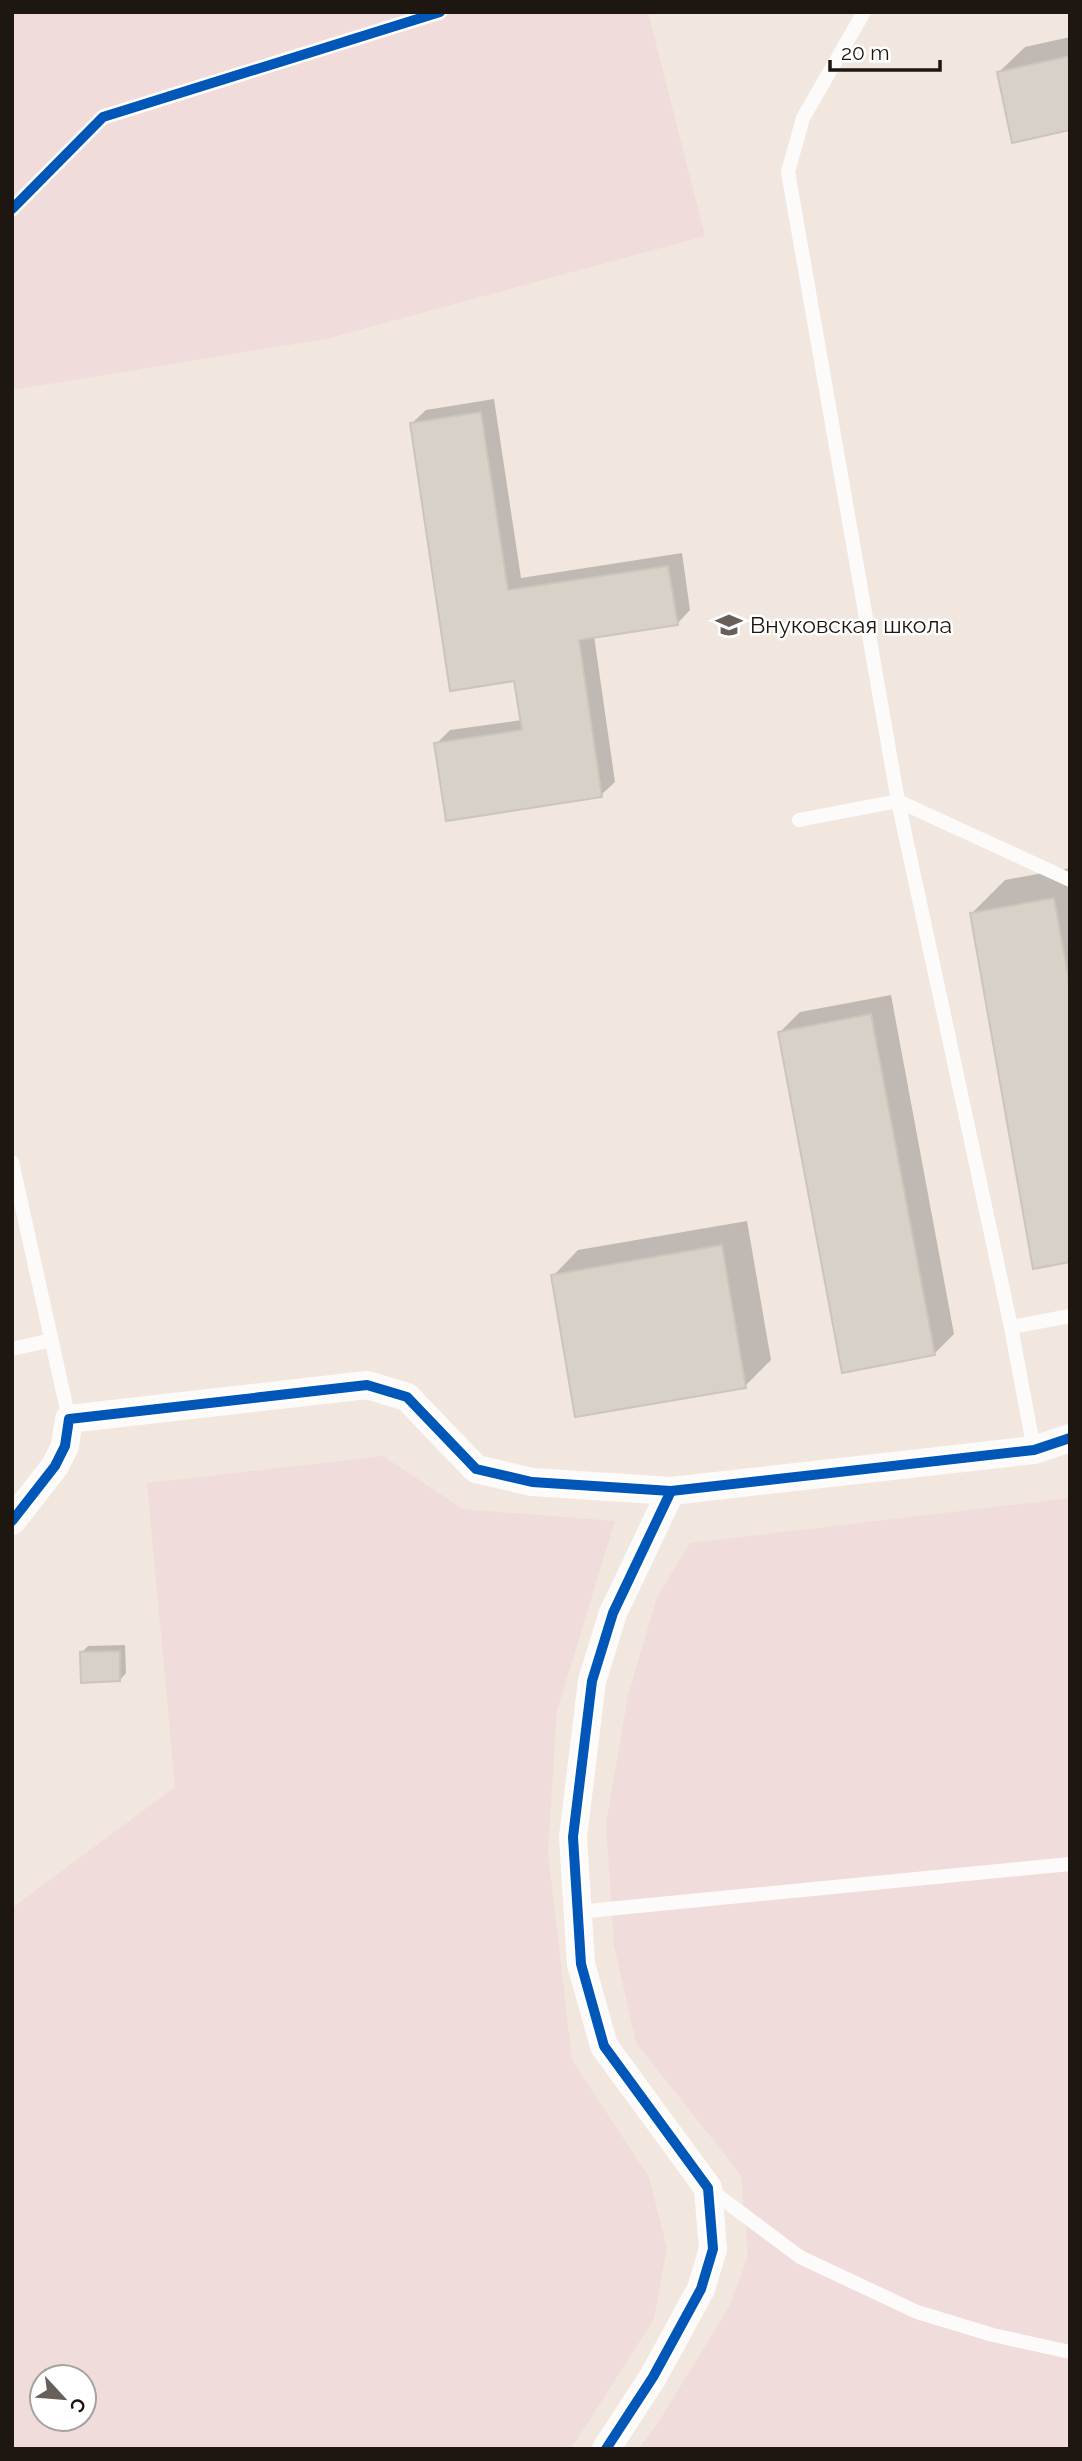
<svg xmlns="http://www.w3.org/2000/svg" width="1082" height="2461" font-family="Raleway,sans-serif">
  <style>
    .green { fill: #f0dddb; fill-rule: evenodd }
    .shadow { fill: #0003 }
    .building { fill: #d8d1c7; stroke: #cbc5bd; stroke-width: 2 }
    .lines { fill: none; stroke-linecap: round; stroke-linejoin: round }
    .lane { stroke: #fdfbfa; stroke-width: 14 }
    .street { stroke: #fdfbfa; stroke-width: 28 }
    .cycleway-casing { stroke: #fff; stroke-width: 15 }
    .cycleway { stroke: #0057b8; stroke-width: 10 }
    .labels { text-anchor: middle; stroke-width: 5; stroke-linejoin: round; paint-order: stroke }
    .poi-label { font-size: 23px; fill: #1d1611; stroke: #fff; text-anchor: start }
  </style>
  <rect width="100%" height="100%" fill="#f1e7df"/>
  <!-- green -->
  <g class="green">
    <polygon points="12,12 648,12 705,236 326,339 12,390"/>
    <path d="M 383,1456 L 463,1509 L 615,1521 L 557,1711 L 548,1852 L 572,2060 L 649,2177 L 667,2248 L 654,2319 L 571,2449 L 12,2449 L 12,1908 L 175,1787 L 147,1483 ZM 42,2377 L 84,2377 L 84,2419 L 42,2419 Z"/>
    <polygon points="1070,1498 1070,2449 639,2449 661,2418 730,2305 748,2256 741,2175 636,2043 614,1945 606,1824 628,1695 657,1597 690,1543"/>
  </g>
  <!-- shadow -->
  <g class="shadow">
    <polygon points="1070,37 1070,128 999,72 1025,47"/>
    <polygon points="494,399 521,578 682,553 690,610 677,624 594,636 615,782 601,795 436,744 450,730 522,720 515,679 412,423 426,410"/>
    <polygon points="1070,868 1070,1260 971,914 1005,880"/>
    <polygon points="891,995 954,1334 934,1354 780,1032 800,1012"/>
    <polygon points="747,1221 771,1360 745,1386 553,1276 578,1250"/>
    <polygon points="125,1645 126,1673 120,1680 81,1653 88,1646"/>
  </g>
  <!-- building -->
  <g class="building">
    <polygon points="1070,56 1070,130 1012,143 997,72"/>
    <polygon points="481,412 508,590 668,566 678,625 579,640 602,797 446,821 434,743 522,730 514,681 450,691 410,423"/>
    <polygon points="1054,898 1070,986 1070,1262 1033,1269 970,913"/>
    <polygon points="871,1014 935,1355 842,1373 778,1032"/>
    <polygon points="722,1245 746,1388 575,1417 551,1275"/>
    <polygon points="120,1651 120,1681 81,1683 80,1652"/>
  </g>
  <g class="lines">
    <!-- lane -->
    <g class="lane">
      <polyline points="864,12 803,118 788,172 898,801 1011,1327 1034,1450"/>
      <polyline points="799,820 898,801 1070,880"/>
      <polyline points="12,1162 69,1419"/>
      <polyline points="1011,1327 1070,1316"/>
      <polyline points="12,1349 52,1340"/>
      <polyline points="577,1912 1070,1864"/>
      <polyline points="709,2189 800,2257 917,2312 993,2335 1070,2352"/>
    </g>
    <!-- street -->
    <g class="street">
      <polyline points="12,1521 55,1466 65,1446 69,1419 367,1385 407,1397 476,1469 532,1482 671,1491 1034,1450 1070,1438"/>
      <polyline points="606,2449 653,2377 701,2289 713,2249 708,2188 604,2046 581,1964 573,1837 592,1681 613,1613 671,1491"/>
    </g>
    <!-- cycleway casing -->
    <g class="cycleway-casing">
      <g id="cycleway">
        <polyline points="12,209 103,117 440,12"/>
        <polyline points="12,1521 55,1466 65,1446 69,1419 367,1385 407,1397 476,1469 532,1482 671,1491 1034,1450 1070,1438"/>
        <polyline points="606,2449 653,2377 701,2289 713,2249 708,2188 604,2046 581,1964 573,1837 592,1681 613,1613 671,1491"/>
      </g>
    </g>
    <!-- cycleway -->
    <use href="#cycleway" class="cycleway"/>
  </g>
  <!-- icons -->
  <defs>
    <g id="school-bare" transform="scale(2.1)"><path d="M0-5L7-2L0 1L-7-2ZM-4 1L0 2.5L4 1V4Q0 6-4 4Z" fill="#675f59" stroke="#fff" stroke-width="2.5" paint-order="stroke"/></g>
  </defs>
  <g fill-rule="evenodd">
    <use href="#school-bare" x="729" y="625"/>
  </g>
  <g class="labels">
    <!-- poi labels -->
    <g class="poi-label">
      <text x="750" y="633">Внуковская школа</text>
    </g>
  </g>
  <!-- border -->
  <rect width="1082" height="2461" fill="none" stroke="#1d1611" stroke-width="28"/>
  <!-- north arrow -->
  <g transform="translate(63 2398) rotate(116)"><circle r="33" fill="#ffffff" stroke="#a5a2a0" stroke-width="2"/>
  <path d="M0-5L12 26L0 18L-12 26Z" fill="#675f59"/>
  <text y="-10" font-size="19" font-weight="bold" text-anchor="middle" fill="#1d1611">С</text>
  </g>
  <!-- scale -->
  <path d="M830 60v10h110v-10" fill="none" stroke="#1d1611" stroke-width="3.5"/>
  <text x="841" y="60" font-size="21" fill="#1d1611" stroke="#ffffff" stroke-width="5" paint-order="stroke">20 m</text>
</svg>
